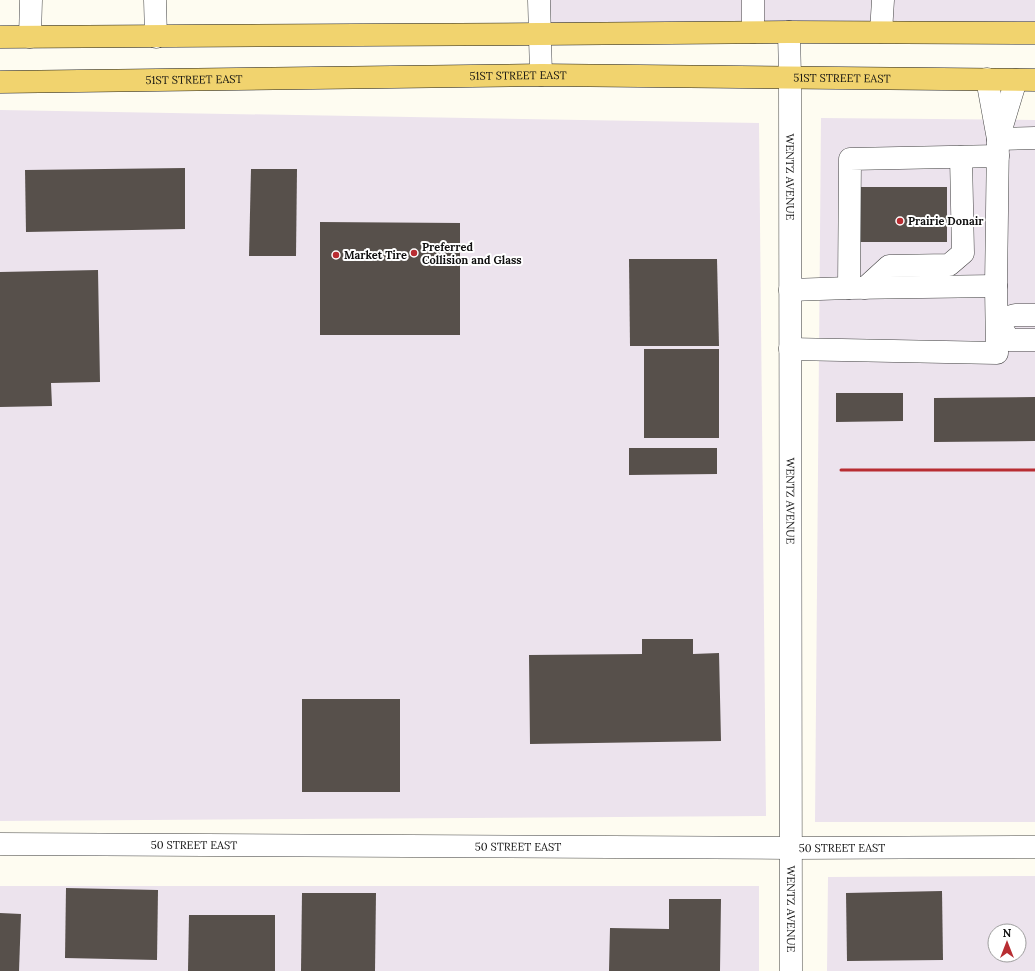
<svg xmlns="http://www.w3.org/2000/svg" width="1035" height="971" font-family="Lora,serif">
  <style>
    .industrial { fill: #ece3ed; fill-rule: evenodd }
    .building { fill: #57504b }
    .lines { fill: none; stroke-linecap: round; stroke-linejoin: round }
    .minor-casing { stroke: #424242; stroke-width: 23 }
    .major-casing { stroke: #202020; stroke-width: 23 }
    .minor { stroke: #fff; stroke-width: 22 }
    .major { stroke: #f1d36e; stroke-width: 22 }
    .rail { stroke: #b82d32; stroke-width: 3 }
    .poi-dot { fill: #b82d32; stroke: #fff; stroke-width: 1.5 }
    .labels { text-anchor: middle; stroke-width: 4; stroke-linejoin: round; paint-order: stroke }
    .street-label { font-size: 11px; fill: #0f0f0f; stroke: #fff }
    .poi-label { font-size: 11px; font-weight: bold; fill: #0f0f0f; stroke: #fff; text-anchor: start }
  </style>
  <rect width="100%" height="100%" fill="#fefcf1"/>
  <!-- industrial -->
  <g class="industrial">
    <polygon points="539,0 1035,0 1035,33 540,34"/>
    <polygon points="0,110 759,123 766,816 0,821"/>
    <polygon points="821,118 1035,120 1035,822 815,822"/>
    <path d="M 1035,876 L 1035,971 L 827,971 L 828,877 ZM 995,931 L 1019,931 L 1019,955 L 995,955 Z"/>
    <rect x="0" y="886" width="759" height="85"/>
  </g>
  <!-- building -->
  <g class="building">
    <polygon points="185,168 185,229 26,232 25,170"/>
    <polygon points="251,169 297,169 296,256 249,256"/>
    <polygon points="859,187 947,187 947,242 858,242"/>
    <polygon points="320,222 460,223 460,335 320,335"/>
    <polygon points="629,259 717,259 719,346 630,346"/>
    <polygon points="98,270 100,382 51,383 52,406 0,407 0,272"/>
    <rect x="644" y="349" width="75" height="89"/>
    <polygon points="836,393 903,393 903,421 836,422"/>
    <polygon points="1035,397 1035,441 934,442 934,398"/>
    <polygon points="629,448 717,448 717,474 629,475"/>
    <polygon points="642,639 693,639 693,654 719,653 721,741 530,744 529,655 642,654"/>
    <rect x="302" y="699" width="98" height="93"/>
    <polygon points="66,888 158,890 157,960 65,958"/>
    <polygon points="942,891 943,960 847,961 846,893"/>
    <polygon points="302,893 376,893 375,971 301,971"/>
    <polygon points="669,899 721,899 720,971 609,971 610,928 669,929"/>
    <polygon points="0,913 21,914 19,971 0,971"/>
    <polygon points="189,915 275,915 275,971 188,971"/>
  </g>
  <g class="lines">
    <!-- minor casing -->
    <g class="minor-casing">
      <g id="minor">
        <polyline points="155,0 156,37"/>
        <polyline points="539,0 541,75"/>
        <polyline points="753,32 753,0"/>
        <path id="s1" d="M 789,32 L 790,78 L 791,971"/>
        <polyline points="881,32 883,0"/>
        <polyline points="30,37 31,0"/>
        <polyline points="999,136 1016,80"/>
        <polyline points="998,139 1035,138"/>
        <polyline points="996,286 849,288 850,159 998,156"/>
        <polyline points="865,288 889,266 949,265 963,253 961,157"/>
        <polyline points="790,290 849,288"/>
        <polyline points="997,320 1009,340 1035,340"/>
        <polyline points="997,320 1015,315 1035,315"/>
        <polyline points="790,349 997,353 996,286 998,139 987,79"/>
        <path id="s2" d="M 0,844 L 790,848 L 1035,847"/>
      </g>
    </g>
    <!-- major casing -->
    <g class="major-casing">
      <g id="major">
        <polyline points="0,37 540,34 789,32 1035,33"/>
        <path id="s3" d="M 0,82 L 541,75 L 1035,80"/>
      </g>
    </g>
    <!-- minor -->
    <use href="#minor" class="minor"/>
    <!-- major -->
    <use href="#major" class="major"/>
    <!-- rail -->
    <polyline class="rail" points="841,470 1035,470"/>
  </g>
  <!-- markers -->
  <g class="poi-dot">
    <circle cx="900" cy="221" r="4"/>
    <circle cx="414" cy="253" r="4"/>
    <circle cx="336" cy="255" r="4"/>
  </g>
  <g class="labels">
    <!-- street labels -->
    <g class="street-label">
      <text dy="4" stroke="none"><textPath href="#s3" startOffset="518">51ST STREET EAST</textPath></text>
      <text dy="4" stroke="none"><textPath href="#s3" startOffset="842">51ST STREET EAST</textPath></text>
      <text dy="4" stroke="none"><textPath href="#s3" startOffset="194">51ST STREET EAST</textPath></text>
      <text dy="4" stroke="none"><textPath href="#s1" startOffset="145">WENTZ AVENUE</textPath></text>
      <text dy="4" stroke="none"><textPath href="#s1" startOffset="469">WENTZ AVENUE</textPath></text>
      <text dy="4" stroke="none"><textPath href="#s2" startOffset="194">50 STREET EAST</textPath></text>
      <text dy="4" stroke="none"><textPath href="#s2" startOffset="518">50 STREET EAST</textPath></text>
      <text dy="4" stroke="none"><textPath href="#s2" startOffset="842">50 STREET EAST</textPath></text>
      <text dy="4" stroke="none"><textPath href="#s1" startOffset="877">WENTZ AVENUE</textPath></text>
    </g>
    <!-- poi labels -->
    <g class="poi-label">
      <text x="908" y="225">Prairie Donair</text>
      <text x="422" y="251">Preferred<tspan x="422" dy="13">Collision and Glass</tspan></text>
      <text x="344" y="259">Market Tire</text>
    </g>
  </g>
  <!-- north arrow -->
  <g transform="translate(1007 943)"><circle r="19" fill="#ffffff" stroke="#9f9f9f"/>
  <path d="M0-3L7 15L0 10L-7 15Z" fill="#b82d32"/>
  <text y="-6" font-size="11" font-weight="bold" text-anchor="middle" fill="#0f0f0f">N</text>
  </g>
</svg>
